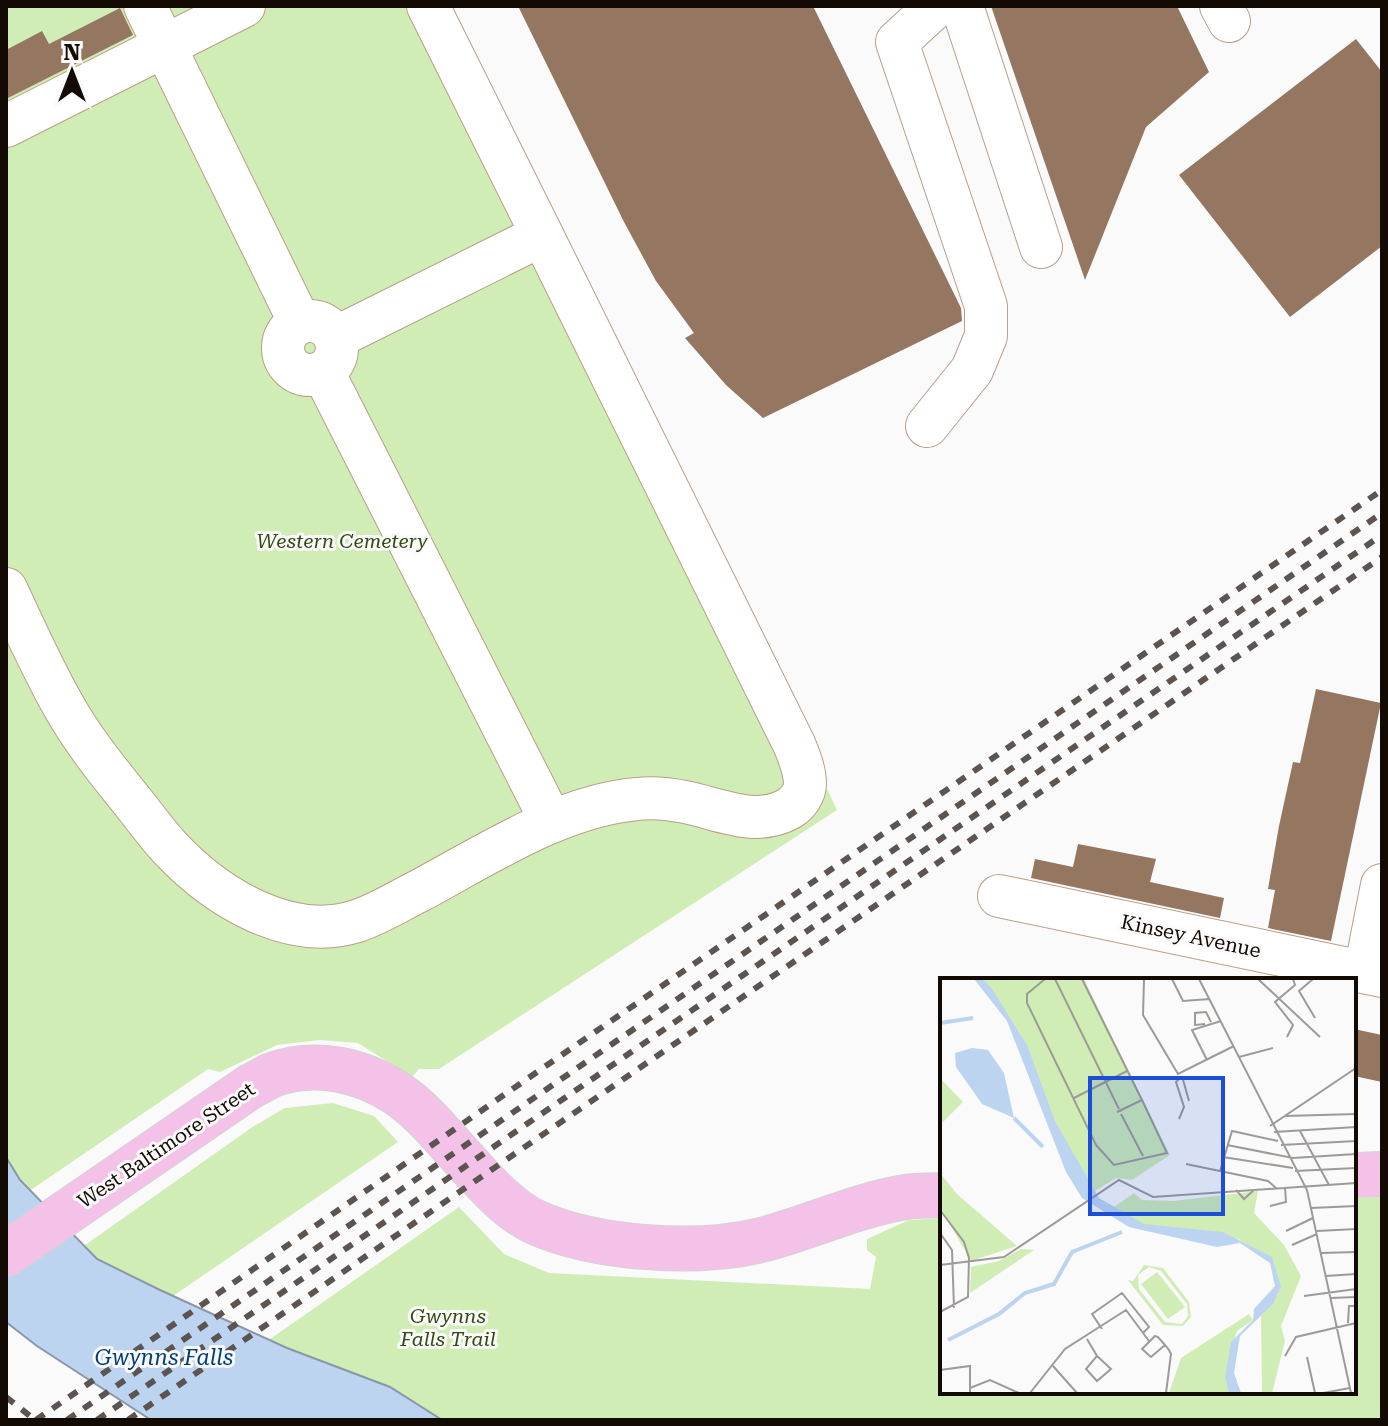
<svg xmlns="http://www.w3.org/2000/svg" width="1388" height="1426" font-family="'Roboto Serif',serif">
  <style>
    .green { fill: #d1edb6 }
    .water { fill: #bdd4f1; stroke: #8a97aa; stroke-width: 2 }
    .building { fill: #947661 }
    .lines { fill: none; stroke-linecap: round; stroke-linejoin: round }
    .minor-casing { stroke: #bc9d87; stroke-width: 44 }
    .major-casing { stroke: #d5d3d2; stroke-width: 46 }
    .minor { stroke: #fff; stroke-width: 42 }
    .major { stroke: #f4c2e8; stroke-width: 44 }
    .rail { stroke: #5b5450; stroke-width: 6; stroke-dasharray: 10 10; stroke-linecap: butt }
    .labels { text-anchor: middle; stroke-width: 6; stroke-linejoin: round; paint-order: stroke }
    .park-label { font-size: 20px; font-style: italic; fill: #324b10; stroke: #fafafa }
    .street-label { font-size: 20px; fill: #140a04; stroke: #fafafa }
    .water-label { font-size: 22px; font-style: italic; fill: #003d7b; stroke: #fafafa }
    .inset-river { fill: none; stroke: #bdd4f1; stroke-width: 4 }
    .inset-road { fill: none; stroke: #9e9a98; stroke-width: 2 }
    .view { fill: #1d4ed8; fill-opacity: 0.15; stroke: #1d4ed8; stroke-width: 4 }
    .inset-edge { fill: none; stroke: #140a04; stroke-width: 4 }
  </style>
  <rect width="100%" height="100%" fill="#fafafa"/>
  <!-- green -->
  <g class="green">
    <polygon points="6,6 452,6 576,259 837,810 439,1069 419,1069 412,1077 358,1043 320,1040 277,1045 220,1072 208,1069 6,1207"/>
    <polygon points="333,1103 374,1116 398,1142 100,1346 34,1281 254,1126 285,1108"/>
    <polygon points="1382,1197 1382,1420 286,1420 223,1372 459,1207 504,1254 549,1273 870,1289 876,1257 867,1250 867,1239 909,1220 942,1218 942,1392 1354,1392 1354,1198"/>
  </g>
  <!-- water -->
  <polygon class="water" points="6,1157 20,1180 97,1259 160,1290 287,1348 390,1387 442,1420 151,1420 37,1346 6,1322"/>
  <!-- building -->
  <g class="building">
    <polygon points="518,6 813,6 961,308 962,321 763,418 726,385 685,338 694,333 656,281 624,222"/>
    <polygon points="991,6 1177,6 1209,72 1146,127 1085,280"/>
    <polygon points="120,8 133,35 6,99 6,50 42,31 49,44"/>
    <polygon points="1356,39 1382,72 1382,246 1290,317 1179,175"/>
    <polygon points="1316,689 1381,703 1331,941 1268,928 1275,890 1268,889 1279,826 1293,762 1300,763"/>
    <polygon points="1078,844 1156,859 1150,882 1224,898 1220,918 1031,878 1035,859 1073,867"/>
    <polygon points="1354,1029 1382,1035 1382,1082 1354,1076"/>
  </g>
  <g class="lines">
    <!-- minor casing -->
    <g class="minor-casing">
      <g id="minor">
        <polyline points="145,6 300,323"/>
        <polyline points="962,6 1041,247"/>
        <polyline points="1221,6 1229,21"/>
        <polyline points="6,126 244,6"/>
        <circle cx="310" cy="348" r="27"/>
        <polyline points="335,338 542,235 428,6"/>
        <polyline points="323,372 551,821"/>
        <polyline points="927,426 972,370 986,336 986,306 897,42 936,6"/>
        <path d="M 6,589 C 24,627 41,666 62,703 C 81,738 107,770 132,801 C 145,817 156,833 170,848 C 215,896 289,943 357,921 C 378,914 397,902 417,892 C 485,856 559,806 637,799 C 653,797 670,799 685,802 C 720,809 756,828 790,808 C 798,803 805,793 805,784 C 805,770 799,756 794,744 L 542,235"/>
        <polyline points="999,896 1382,976"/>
        <polyline points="1365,972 1382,885"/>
      </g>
    </g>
    <!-- major casing -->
    <g class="major-casing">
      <g id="major">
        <polyline points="1354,1175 1382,1174"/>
        <path d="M 6,1254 L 251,1086 C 258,1083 265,1078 272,1075 C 315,1059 362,1070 398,1094 C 426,1113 448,1143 471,1167 C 488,1186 511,1211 535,1222 C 595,1249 696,1256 761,1240 C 809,1228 856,1205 906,1197 C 918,1195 930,1196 942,1195"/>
      </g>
    </g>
    <!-- minor -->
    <use href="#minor" class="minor"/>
    <!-- major -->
    <use href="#major" class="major"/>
    <!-- rail -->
    <g class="rail">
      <polyline points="6,1397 35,1420"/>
      <polyline points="36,1420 537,1072 1382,490"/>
      <polyline points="67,1420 1382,513"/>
      <polyline points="97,1420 1382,535"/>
      <polyline points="128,1420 1382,557"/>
    </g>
  </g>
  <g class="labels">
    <!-- park labels -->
    <g class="park-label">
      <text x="342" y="548">Western Cemetery</text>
      <text x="448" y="1323">Gwynns<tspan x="448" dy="23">Falls Trail</tspan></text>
    </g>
    <!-- street labels -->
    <g class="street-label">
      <text transform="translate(1191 936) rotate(12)" y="7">Kinsey Avenue</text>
      <text transform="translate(166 1145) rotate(-34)" y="7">West Baltimore Street</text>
    </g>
    <!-- water labels -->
    <g class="water-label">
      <text x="164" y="1365">Gwynns Falls</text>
    </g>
  </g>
  <!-- overview -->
  <g transform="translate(940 978)">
    <rect width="416" height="416" fill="#fafafa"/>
    <path d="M 38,1 L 144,1 L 230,177 L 192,202 L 176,200 L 147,218 L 72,47 ZM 0,100 L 23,124 L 0,147 ZM 0,195 L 17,216 L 77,268 L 31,283 L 0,229 ZM 318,213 L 314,235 L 344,267 L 361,298 L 341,348 L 345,363 L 332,415 L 322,415 L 321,335 L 338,302 L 328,279 L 298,261 L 210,251 L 171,231 L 194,215 L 202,222 L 233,223 ZM 81,271 L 94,272 L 30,315 L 31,289 L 59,283 ZM 204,287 L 223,290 L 249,324 L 251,339 L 243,348 L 223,347 L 188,302 L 193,303 ZM 209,289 L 221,293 L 247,326 L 248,338 L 242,346 L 225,344 L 199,311 L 198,297 ZM 217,294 L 245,329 L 228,341 L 201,306 ZM 309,336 L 313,342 L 297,353 L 291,371 L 289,415 L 229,415 L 241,380 Z" fill="#d1edb6" fill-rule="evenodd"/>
    <path d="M 34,1 L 43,1 L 52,11 L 87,67 L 115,143 L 159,220 L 204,246 L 283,254 L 332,279 L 341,308 L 333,326 L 300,358 L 294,395 L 301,415 L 289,415 L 285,399 L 291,364 L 313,342 L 314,331 L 335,308 L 330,285 L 300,265 L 277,269 L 189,249 L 142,220 L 126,194 L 67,43 ZM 32,70 L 48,72 L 64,95 L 74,140 L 42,126 L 16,89 L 15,75 Z" fill="#bdd4f1"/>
    <path class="inset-river" d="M 0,45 L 33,40M 74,140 L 103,169M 8,362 L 59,336 L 85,315 L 114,306 L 132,274 L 182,254"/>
    <path class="inset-road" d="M 105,1 L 87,16 L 87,25 L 156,167 L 174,187 L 227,175 L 202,122M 115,1 L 179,131M 142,1 L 202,122 L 177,134 L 182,132M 232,1 L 243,23 L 270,21M 259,1 L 367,212 L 411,415M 318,1 L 380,59M 373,1 L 359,13 L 375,40M 204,2 L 203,37 L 238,96 L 294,68M 265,46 L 255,47 L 255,35 L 266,34 L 271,44M 347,59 L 353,47 L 335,24 L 355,7 L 353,1M 299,79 L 333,70M 267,82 L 252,52 L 281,43M 242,98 L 249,123M 134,120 L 187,93M 181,136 L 203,178M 345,138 L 416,136M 239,141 L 244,129 L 236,104 L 241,99M 330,148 L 416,90M 360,153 L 389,207M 334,154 L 416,149M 287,167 L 353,180 L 416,176M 341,167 L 416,163M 283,179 L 353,190M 246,186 L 328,203 L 336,210M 280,193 L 292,153 L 338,163M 355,193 L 416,190M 296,212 L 304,221 L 314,212M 330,228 L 346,224 L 345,209M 371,230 L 416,228M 0,232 L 24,264 L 29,280 L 28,319 L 0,334M 346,253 L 373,240M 377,253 L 416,251M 0,255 L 12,272 L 14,330M 352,267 L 377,256M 381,275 L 416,274M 0,287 L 64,279 L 179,202 L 213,219 L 416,205M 386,298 L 416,296M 0,306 L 1,334M 364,318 L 416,311M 391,320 L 416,319M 408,345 L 409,328 L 416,328M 162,351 L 152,336 L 182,315 L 209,349 L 203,355M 147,361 L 157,378 L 146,391 L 157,403 L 171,391 L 157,378M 225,367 L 211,379 L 202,371 L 215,358 L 218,359 L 225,367 L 229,372 L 231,376 L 226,415M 345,378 L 356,359 L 416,345M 367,379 L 375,415M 113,388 L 137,415M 0,392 L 30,388 L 30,415M 30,410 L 50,402 L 79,415M 90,415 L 125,371 L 186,332 L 209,363M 383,415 L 410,410"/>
    <path class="view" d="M 150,100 L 283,100 L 283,236 L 150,236 Z"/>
    <rect width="416" height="416" class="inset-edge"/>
  </g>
  <!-- border -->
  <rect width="1388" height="1426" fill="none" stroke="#140a04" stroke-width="16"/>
  <!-- north arrow -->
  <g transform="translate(72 72)" stroke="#fafafa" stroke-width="6" paint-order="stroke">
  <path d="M0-6L14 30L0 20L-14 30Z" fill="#140a04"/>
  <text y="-12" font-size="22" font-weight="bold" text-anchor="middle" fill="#140a04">N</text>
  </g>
</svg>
